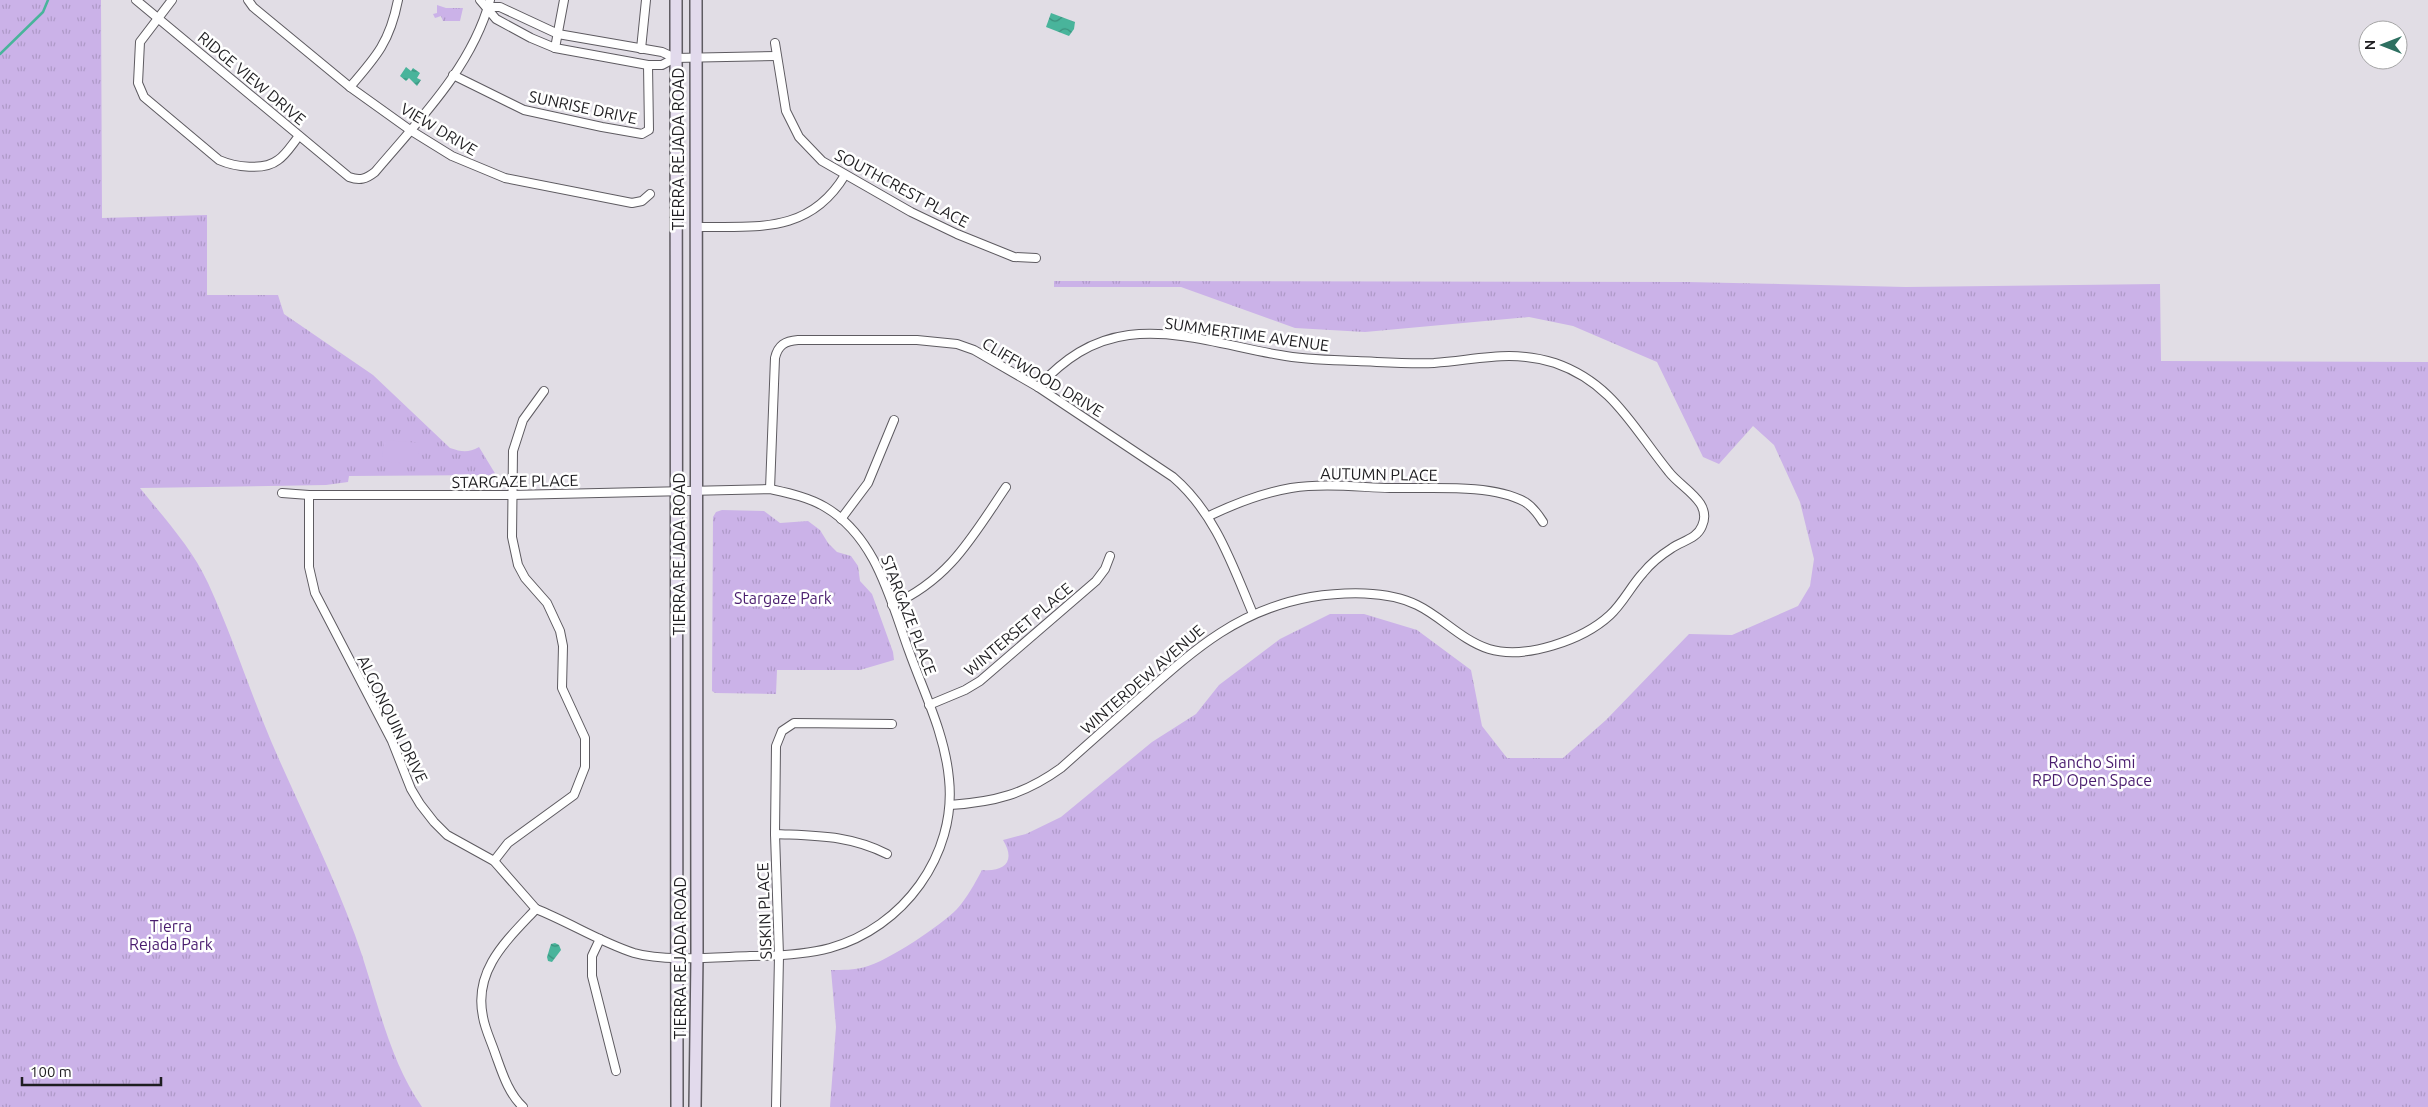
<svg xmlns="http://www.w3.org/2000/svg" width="2428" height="1107" font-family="Ubuntu,sans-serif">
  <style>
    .park { fill: url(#park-tufts) }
    .pitch { fill: #cbb2e8 }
    .water { fill: url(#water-waves) }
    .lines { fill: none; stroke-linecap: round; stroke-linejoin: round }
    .stream { stroke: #49b49b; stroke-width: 2.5 }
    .minor-casing { stroke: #5e5b61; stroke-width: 10 }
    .secondary-casing { stroke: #5e5b61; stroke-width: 14 }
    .minor { stroke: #fff; stroke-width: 8 }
    .secondary { stroke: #e2daec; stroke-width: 11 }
    .labels { text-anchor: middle; stroke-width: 5; stroke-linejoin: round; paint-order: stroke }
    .street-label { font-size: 16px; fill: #1f1e21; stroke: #fff }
    .park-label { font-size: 16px; fill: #491c6e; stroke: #fff }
  </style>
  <defs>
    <pattern id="park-tufts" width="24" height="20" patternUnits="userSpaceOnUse" patternTransform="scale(1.25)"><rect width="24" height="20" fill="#cbb2e8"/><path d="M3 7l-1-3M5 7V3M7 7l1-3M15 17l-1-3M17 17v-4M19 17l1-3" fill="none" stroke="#ae99c7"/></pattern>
    <pattern id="water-waves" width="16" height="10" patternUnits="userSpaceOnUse" patternTransform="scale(1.25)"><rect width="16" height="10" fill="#49b49b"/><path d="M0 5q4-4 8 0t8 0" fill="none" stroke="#3c927e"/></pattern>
  </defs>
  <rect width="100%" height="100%" fill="#e1dde5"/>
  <!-- park -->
  <g class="park">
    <path d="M 0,0 L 101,0 L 102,218 L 207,215 L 207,295 L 278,295 L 284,314 L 373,375 L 450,448 C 462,452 468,453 479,447 L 496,475 L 349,476 L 348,482 L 326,485 L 140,488 C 164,518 192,548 208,583 C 232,635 249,689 271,741 C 299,806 331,869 355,935 C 376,992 387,1057 422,1107 L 0,1107 Z"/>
    <polygon points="437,5 446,8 463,8 460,21 443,21 441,16 435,18 433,14 437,13"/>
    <path d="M 1054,281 L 1687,282 L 1906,287 L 2160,284 L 2161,361 L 2428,362 L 2428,1107 L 830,1107 L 836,1027 L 831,970 C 843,970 854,970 865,967 C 888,961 940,926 957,909 C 967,898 975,883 982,870 C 1005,872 1016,861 1003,840 L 1026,834 L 1061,817 L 1152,742 L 1196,714 L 1219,685 L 1280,639 L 1330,614 L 1364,614 L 1417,630 L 1471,670 L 1482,726 L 1507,758 L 1563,758 L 1606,720 L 1689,634 L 1732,635 L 1798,606 L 1810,586 L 1814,559 L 1800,502 L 1774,445 L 1753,426 L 1719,464 L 1703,457 L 1657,362 L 1573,326 L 1529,317 L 1365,332 L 1295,328 L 1181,287 L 1054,287 Z"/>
    <polygon points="722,510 764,511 780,523 808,521 820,530 828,543 837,552 851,556 858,566 860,581 872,594 893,652 894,660 860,670 777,670 776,694 715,693 712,691 713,517 716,512"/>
  </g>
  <!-- pitch -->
  <polygon class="pitch" points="384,440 420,443 417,465 382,461"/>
  <!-- water -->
  <g class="water">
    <polygon points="1051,13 1075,22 1074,29 1069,36 1046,27"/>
    <polygon points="406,67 411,71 413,68 420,73 417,78 421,80 417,86 409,78 406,81 400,76"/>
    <polygon points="555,943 559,945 561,950 552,962 548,961 547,957 551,944"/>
  </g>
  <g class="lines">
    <!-- stream -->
    <polyline class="stream" points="0,54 43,12 48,0"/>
    <!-- minor casing -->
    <g class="minor-casing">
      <g id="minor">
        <path d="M 136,0 L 349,177 C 360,181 366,179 375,172 C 419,120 472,67 490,0"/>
        <path d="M 172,0 L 140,42 L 138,83 L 144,97 L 219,160 C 235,167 264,171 278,160 C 286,155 293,143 299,136"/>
        <polyline points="248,0 253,7 350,87 410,130 452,156 505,178 632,203 642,201 650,194"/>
        <polyline points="480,0 496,19 531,38 555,48 648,65 662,65 675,58"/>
        <polyline points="488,7 500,7 558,34 662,52 675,58 776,56"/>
        <polyline points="775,43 786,111 799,137 822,161 911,212 957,234 1014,257 1036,258"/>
        <polyline points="555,48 564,0"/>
        <polyline points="641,49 646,0"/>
        <polyline points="453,75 524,110 602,127 642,134 649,130 648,65"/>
        <path d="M 350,87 C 377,56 390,41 398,0"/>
        <path d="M 695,227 C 756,226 809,235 845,175"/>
        <path d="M 770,489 L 775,358 C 778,345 785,341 798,340 L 917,340 L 957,344 L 974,350 L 1038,387 L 1173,477 C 1215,513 1232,564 1253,614"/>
        <path d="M 282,493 L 309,495 L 511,495 L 770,489 C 788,493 808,497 825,507 C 876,537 890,599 909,651 C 924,693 945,734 949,779 C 957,855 903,928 830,948 C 804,955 777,956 750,956 C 717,957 665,962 634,953 C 600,942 569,922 536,909"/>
        <polyline points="309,495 309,567 315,593 392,741 411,789 420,804 434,822 447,835 494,861 536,909"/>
        <path d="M 1209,516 C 1236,503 1261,493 1291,488 C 1323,483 1357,487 1390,488 C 1428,489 1491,483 1525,502 C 1533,507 1538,514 1543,522"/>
        <polyline points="841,519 868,483 894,420"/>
        <path d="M 892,605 C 950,579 972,537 1006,487"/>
        <polyline points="929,705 965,690 980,681 1096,581 1105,569 1110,556"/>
        <path d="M 950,805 C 995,802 1025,794 1061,768 C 1088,744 1115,720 1142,696 C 1195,649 1238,610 1311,597 C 1343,592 1387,590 1417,605 C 1442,617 1461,640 1489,649 C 1525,660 1583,640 1610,615 C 1623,603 1631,586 1643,573 C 1651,563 1661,555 1672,548 C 1682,541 1697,539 1702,526 C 1713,502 1681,488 1669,472 C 1633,428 1613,383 1555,363 C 1511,349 1477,360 1434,363 C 1408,364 1383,362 1357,361 C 1331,360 1306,360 1280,355 C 1231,347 1180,329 1129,335 C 1091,340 1064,359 1038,387"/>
        <path d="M 775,834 C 817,836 849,835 887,854"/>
        <polyline points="494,861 508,843 574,795 585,767 585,738 562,688 563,646 560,631 547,603 525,578 518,565 512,537 513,451 523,420 544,391"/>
        <polyline points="600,939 592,956 592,976 616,1071"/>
        <path d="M 523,1107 C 508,1093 502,1072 495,1053 C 491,1041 485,1029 483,1017 C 473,970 507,940 536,909"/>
        <polyline points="776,1107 779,956 775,834 776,746 782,731 794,723 892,724"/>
      </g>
    </g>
    <!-- secondary casing -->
    <g class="secondary-casing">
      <g id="secondary">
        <polyline points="676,0 677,1107"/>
        <polyline points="695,1107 697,957 696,0"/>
      </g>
    </g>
    <!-- minor -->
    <use href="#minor" class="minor"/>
    <!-- secondary -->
    <use href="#secondary" class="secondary"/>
  </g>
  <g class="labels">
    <!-- street labels -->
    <g class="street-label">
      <text transform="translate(252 78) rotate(40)" y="6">RIDGE VIEW DRIVE</text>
      <text transform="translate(583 107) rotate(12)" y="6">SUNRISE DRIVE</text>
      <text transform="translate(439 129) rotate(31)" y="6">VIEW DRIVE</text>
      <text transform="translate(678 149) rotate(-90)" y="6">TIERRA REJADA ROAD</text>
      <text transform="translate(902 188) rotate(28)" y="6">SOUTHCREST PLACE</text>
      <text transform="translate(1247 334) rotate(8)" y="6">SUMMERTIME AVENUE</text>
      <text transform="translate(1043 377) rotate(31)" y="6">CLIFFWOOD DRIVE</text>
      <text transform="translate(1379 474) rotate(1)" y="6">AUTUMN PLACE</text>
      <text transform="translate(515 481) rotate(-1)" y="6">STARGAZE PLACE</text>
      <text transform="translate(679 554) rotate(-90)" y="6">TIERRA REJADA ROAD</text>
      <text transform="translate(909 615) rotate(69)" y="6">STARGAZE PLACE</text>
      <text transform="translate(1018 629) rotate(-40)" y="6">WINTERSET PLACE</text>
      <text transform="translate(1142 679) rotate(-41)" y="6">WINTERDEW AVENUE</text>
      <text transform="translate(393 719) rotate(64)" y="6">ALGONQUIN DRIVE</text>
      <text transform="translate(764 911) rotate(-92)" y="6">SISKIN PLACE</text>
      <text transform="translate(680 958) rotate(-90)" y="6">TIERRA REJADA ROAD</text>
    </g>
    <!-- park labels -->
    <g class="park-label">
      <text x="783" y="604">Stargaze Park</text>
      <text x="2092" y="768">Rancho Simi<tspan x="2092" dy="18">RPD Open Space</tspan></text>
      <text x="171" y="932">Tierra<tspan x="171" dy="18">Rejada Park</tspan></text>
    </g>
  </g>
  <!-- north arrow -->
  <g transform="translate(2383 45) rotate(270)"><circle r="24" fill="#ffffff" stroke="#a5a5a6"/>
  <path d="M0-4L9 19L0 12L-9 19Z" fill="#2e7061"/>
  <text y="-8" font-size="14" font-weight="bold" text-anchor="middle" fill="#1f1e21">N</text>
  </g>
  <!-- scale -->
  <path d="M22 1077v8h139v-8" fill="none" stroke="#1f1e21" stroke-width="2.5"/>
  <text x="30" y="1077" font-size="15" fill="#1f1e21" stroke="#ffffff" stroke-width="4" paint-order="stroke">100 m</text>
</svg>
